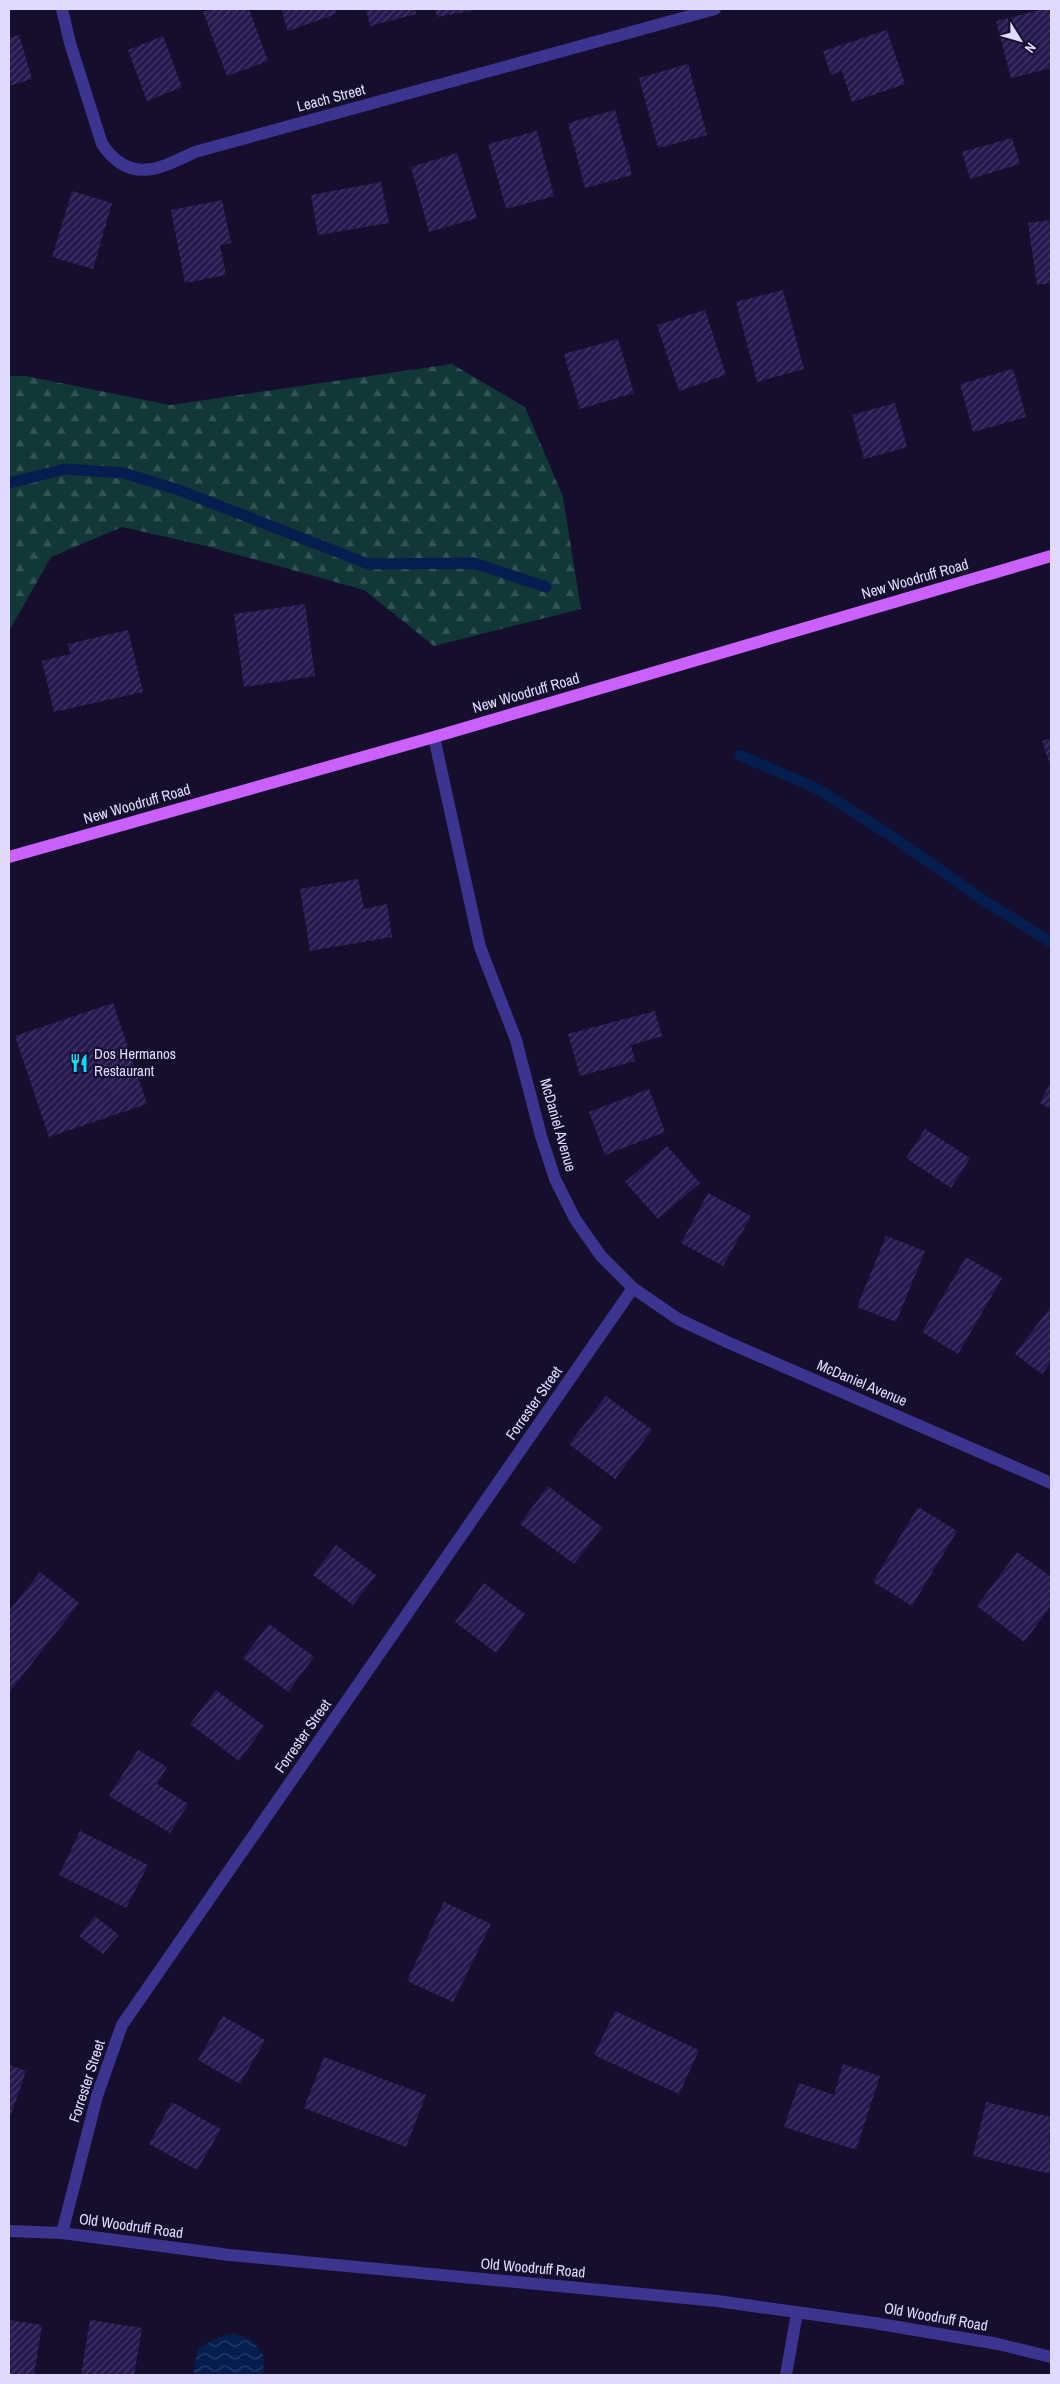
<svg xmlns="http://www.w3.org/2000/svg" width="1060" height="2384" font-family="'Archivo Narrow',sans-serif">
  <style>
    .forest { fill: url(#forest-firs) }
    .water { fill: url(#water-waves) }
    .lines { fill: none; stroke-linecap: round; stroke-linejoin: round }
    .stream { stroke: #051d4f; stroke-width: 11 }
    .building { fill: url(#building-hatch) }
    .minor { stroke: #3c3590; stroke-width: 12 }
    .major { stroke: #ca61ff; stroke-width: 12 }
    .labels { text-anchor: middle; stroke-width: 4; stroke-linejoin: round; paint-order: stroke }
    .street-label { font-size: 15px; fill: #e0daff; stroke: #150f2d }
    .poi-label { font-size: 15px; fill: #e0daff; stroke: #150f2d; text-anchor: start }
  </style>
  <defs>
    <pattern id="forest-firs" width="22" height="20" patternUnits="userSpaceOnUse" patternTransform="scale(1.25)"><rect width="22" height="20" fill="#113737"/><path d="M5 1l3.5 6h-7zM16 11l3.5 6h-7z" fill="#335355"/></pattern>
    <pattern id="water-waves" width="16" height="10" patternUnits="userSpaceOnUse" patternTransform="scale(1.25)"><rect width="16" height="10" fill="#051d4f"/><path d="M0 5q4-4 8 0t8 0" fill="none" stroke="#293d69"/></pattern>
    <pattern id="building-hatch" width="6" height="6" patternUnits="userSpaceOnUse" patternTransform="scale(1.25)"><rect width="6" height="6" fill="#26194f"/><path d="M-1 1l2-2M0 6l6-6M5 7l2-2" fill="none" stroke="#453a69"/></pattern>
  </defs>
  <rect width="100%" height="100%" fill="#150f2d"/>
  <!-- forest -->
  <polygon class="forest" points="452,364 525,407 563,497 581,609 434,646 364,590 206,546 122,527 51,557 9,631 9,376 26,376 170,405"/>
  <!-- water -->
  <polygon class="water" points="235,2334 253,2341 264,2356 263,2375 193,2375 198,2348 219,2337"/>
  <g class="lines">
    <!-- stream -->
    <g class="stream">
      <polyline points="9,483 65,469 124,473 179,490 368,564 474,563 546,587"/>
      <polyline points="739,755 816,788 893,837 986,902 1051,942"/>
    </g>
  </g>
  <!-- building -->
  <g class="building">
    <polygon points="212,9 249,9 268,61 227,76 203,12"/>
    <polygon points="281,9 335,9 336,14 288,31"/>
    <polygon points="366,9 415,9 416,14 370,26"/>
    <polygon points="435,9 475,9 475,10 437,17"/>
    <polygon points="1044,9 1051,9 1051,68 1011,78 996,21"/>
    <polygon points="887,30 905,84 852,102 842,71 831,75 823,51"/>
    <polygon points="19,35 32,79 9,86 9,38"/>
    <polygon points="163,36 182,87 147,101 128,50"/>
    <polygon points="688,64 707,135 658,148 639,78"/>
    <polygon points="615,110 632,175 585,188 568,123"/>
    <polygon points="537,131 554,196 506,209 488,144"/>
    <polygon points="1012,138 1020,164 970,179 962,152"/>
    <polygon points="457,153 477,218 429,232 411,167"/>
    <polygon points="381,182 389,223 318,235 311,195"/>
    <polygon points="72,191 112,203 93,269 52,257"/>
    <polygon points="222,200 231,243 220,245 226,275 185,283 171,210"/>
    <polygon points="1051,220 1051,283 1037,285 1028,223"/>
    <polygon points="783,290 804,369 757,382 736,302"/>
    <polygon points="705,310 726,375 679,391 657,325"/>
    <polygon points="618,339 634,393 580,409 564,354"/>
    <polygon points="1013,369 1026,417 973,432 960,384"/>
    <polygon points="895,403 907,447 864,459 852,415"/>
    <polygon points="305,604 315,676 244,687 234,614"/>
    <polygon points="128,630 143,692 54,712 42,661 70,654 68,644"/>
    <polygon points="1051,738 1051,768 1042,741"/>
    <polygon points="358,879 364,909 387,904 392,937 310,951 300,889"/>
    <polygon points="113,1003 147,1104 49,1137 15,1036"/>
    <polygon points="655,1011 662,1036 631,1045 635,1061 580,1076 568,1034"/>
    <polygon points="1051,1081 1051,1109 1040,1103"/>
    <polygon points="649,1089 665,1132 605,1155 589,1112"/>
    <polygon points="925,1129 970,1158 951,1188 906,1158"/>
    <polygon points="667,1146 700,1183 658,1219 625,1182"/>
    <polygon points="708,1193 751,1216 723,1266 681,1243"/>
    <polygon points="886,1236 925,1251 896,1322 857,1307"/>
    <polygon points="966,1257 1002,1278 958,1354 922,1332"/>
    <polygon points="1051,1306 1051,1362 1042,1374 1015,1354"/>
    <polygon points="606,1396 652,1430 615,1479 569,1444"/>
    <polygon points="548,1486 602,1527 574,1564 520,1524"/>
    <polygon points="918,1507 957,1531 912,1606 873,1582"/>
    <polygon points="336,1545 376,1575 353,1605 313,1575"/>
    <polygon points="1017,1552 1051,1577 1051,1606 1024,1642 977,1606"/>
    <polygon points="40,1572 79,1603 9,1693 9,1611"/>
    <polygon points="484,1583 525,1614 496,1653 455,1622"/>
    <polygon points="269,1624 314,1657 288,1692 243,1658"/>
    <polygon points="216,1690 264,1726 239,1761 190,1724"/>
    <polygon points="138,1750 167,1767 157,1784 188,1804 170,1833 109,1796"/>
    <polygon points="80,1831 148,1865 126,1908 59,1875"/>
    <polygon points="444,1902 491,1924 453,2002 407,1981"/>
    <polygon points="95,1916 119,1935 103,1954 79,1936"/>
    <polygon points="615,2011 699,2050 679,2094 594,2055"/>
    <polygon points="223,2016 265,2040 240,2084 198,2060"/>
    <polygon points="324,2057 426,2095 406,2147 304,2108"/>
    <polygon points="843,2064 880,2076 856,2150 784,2127 799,2083 834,2095"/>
    <polygon points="9,2065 26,2071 9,2120"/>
    <polygon points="172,2102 221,2129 197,2170 149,2144"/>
    <polygon points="986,2102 1051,2117 1049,2141 1051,2142 1051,2174 973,2156"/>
    <polygon points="9,2320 42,2325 34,2375 9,2374"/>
    <polygon points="90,2320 142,2328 134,2375 81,2375"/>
  </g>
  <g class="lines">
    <!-- minor -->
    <g class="minor">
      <path d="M 62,9 L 70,43 L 102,144 C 130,185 159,169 195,152 L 715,9"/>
      <polyline points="434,737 480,947 516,1040 541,1136 555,1179 575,1219 601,1256 633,1288 678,1319 727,1342 1051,1483"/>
      <polyline points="9,2231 62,2233 230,2255 717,2301 874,2323 998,2344 1051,2357"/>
      <polyline points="62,2233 97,2096 122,2025 633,1288"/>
      <polyline points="786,2375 797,2313"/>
    </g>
    <!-- major -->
    <polyline class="major" points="9,857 434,737 1051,556"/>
  </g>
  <!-- icons -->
  <defs>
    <g id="restaurant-bare" transform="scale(1.5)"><path d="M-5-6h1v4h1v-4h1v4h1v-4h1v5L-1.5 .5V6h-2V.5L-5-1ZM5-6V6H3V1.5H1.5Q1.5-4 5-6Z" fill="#06ddff" stroke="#150f2d" stroke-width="2.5" paint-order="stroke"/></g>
  </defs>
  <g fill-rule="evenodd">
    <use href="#restaurant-bare" x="79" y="1063"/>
  </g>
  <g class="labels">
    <!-- street labels -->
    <g class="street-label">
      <text transform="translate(331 98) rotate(-15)" y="5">Leach Street</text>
      <text transform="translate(915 579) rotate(-16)" y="5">New Woodruff Road</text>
      <text transform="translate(526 693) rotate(-16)" y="5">New Woodruff Road</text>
      <text transform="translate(137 804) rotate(-16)" y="5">New Woodruff Road</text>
      <text transform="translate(558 1125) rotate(74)" y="5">McDaniel Avenue</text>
      <text transform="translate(862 1383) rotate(23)" y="5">McDaniel Avenue</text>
      <text transform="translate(534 1403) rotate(-55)" y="5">Forrester Street</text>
      <text transform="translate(303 1736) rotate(-55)" y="5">Forrester Street</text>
      <text transform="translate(87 2081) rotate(-72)" y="5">Forrester Street</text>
      <text transform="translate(131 2226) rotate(8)" y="5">Old Woodruff Road</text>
      <text transform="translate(533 2268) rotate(5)" y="5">Old Woodruff Road</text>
      <text transform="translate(936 2317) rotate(10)" y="5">Old Woodruff Road</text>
    </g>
    <!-- poi labels -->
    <g class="poi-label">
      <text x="94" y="1059">Dos Hermanos<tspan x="94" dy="17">Restaurant</tspan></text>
    </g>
  </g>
  <!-- border -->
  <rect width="1060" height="2384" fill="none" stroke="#e0daff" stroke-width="20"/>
  <!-- north arrow -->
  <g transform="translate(1020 40) rotate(127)" stroke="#150f2d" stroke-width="4" paint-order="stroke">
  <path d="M0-4L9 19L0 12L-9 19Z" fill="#e0daff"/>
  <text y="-8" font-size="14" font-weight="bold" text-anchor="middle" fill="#e0daff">N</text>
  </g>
</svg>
